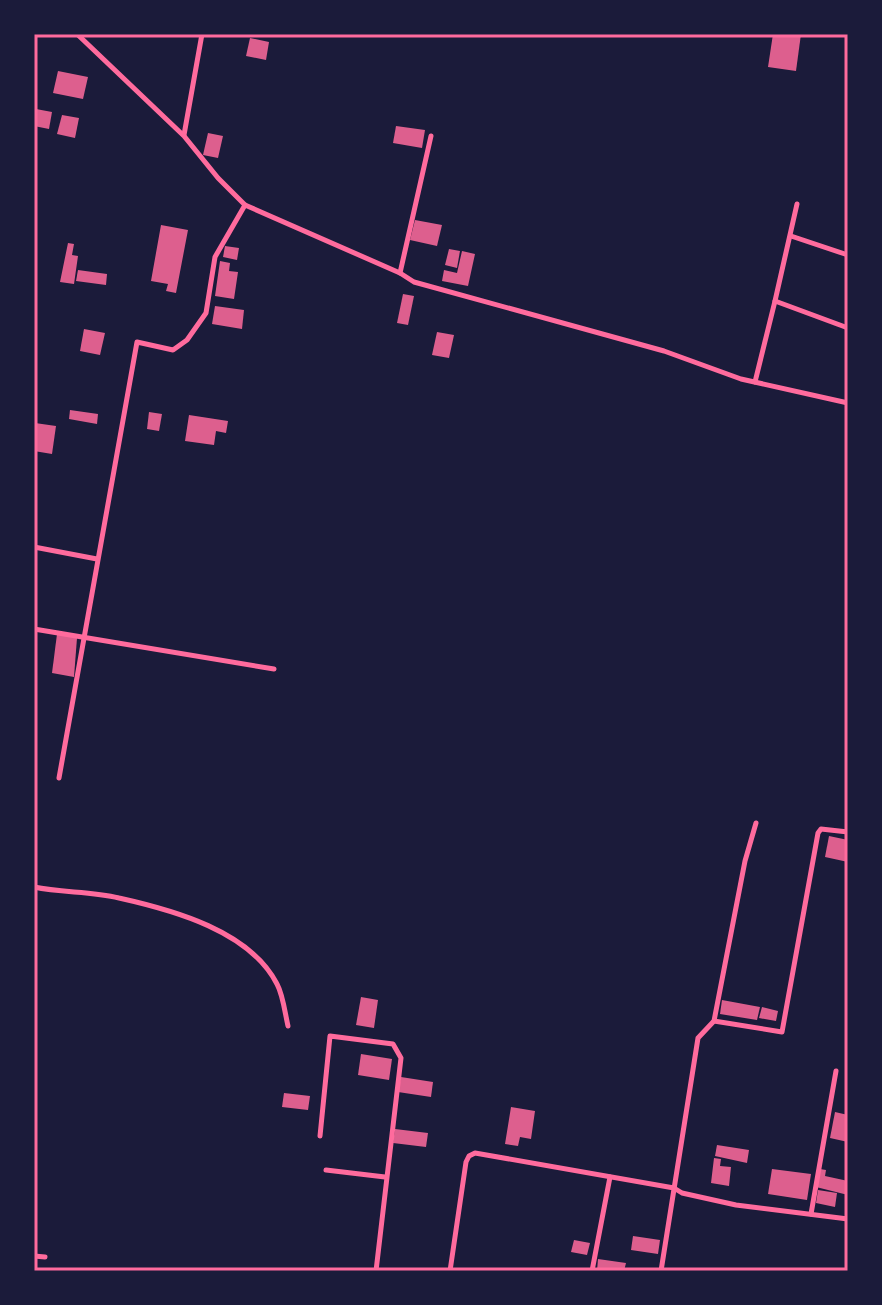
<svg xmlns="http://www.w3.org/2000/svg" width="882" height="1305" font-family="'DM Sans',sans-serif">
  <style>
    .building { fill: #dd5f8e }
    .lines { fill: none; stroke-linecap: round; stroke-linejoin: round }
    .minor { stroke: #ff6b9d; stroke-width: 5 }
    .neatline { fill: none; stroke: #ff6b9d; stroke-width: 3 }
  </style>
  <rect width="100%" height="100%" fill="#1b1b3a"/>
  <!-- building -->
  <g class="building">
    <polygon points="773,34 801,34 796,71 768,67"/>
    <polygon points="250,38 269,42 266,60 246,56"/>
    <polygon points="58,71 88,77 83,99 53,93"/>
    <polygon points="36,109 52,112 49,129 34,126"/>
    <polygon points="62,115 79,118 75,138 57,134"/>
    <polygon points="396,126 425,130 422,148 393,143"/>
    <polygon points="208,133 223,136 218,158 203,155"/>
    <polygon points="415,220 442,225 437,246 410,240"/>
    <polygon points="161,225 188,230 176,293 166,291 168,284 151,281"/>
    <polygon points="68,243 74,244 72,255 78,256 74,284 60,282"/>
    <polygon points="225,246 239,248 237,260 223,257"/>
    <polygon points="449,249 460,251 457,268 445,265"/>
    <polygon points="462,251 475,254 468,286 442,281 444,270 457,273"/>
    <polygon points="220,261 230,263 229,271 238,272 234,299 215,296"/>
    <polygon points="78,270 107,274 106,285 76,281"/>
    <polygon points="403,294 414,296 408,325 397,323"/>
    <polygon points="215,306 244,310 242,329 212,324"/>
    <polygon points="84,329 105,333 100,355 80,351"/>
    <polygon points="437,332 454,335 449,358 432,355"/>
    <polygon points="70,410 98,414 97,424 69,419"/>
    <polygon points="149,412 162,414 159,431 147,429"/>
    <polygon points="189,415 228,421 226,433 216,431 214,445 185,441"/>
    <polygon points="35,423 56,426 52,454 34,451"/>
    <polygon points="57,634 77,638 74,677 52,673"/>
    <polygon points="829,836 848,840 848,862 825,857"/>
    <polygon points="361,997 378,1000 374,1028 356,1025"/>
    <polygon points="722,1000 760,1007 757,1020 720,1014"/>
    <polygon points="762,1007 778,1011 776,1021 759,1018"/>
    <polygon points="361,1054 392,1059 389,1080 358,1075"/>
    <polygon points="401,1077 433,1082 431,1097 398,1092"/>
    <polygon points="284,1093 310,1096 308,1110 282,1107"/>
    <polygon points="511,1107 535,1111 531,1139 520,1137 518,1146 505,1144"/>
    <polygon points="835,1112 848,1115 848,1142 830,1138"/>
    <polygon points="395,1129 428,1133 426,1147 393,1143"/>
    <polygon points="717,1145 749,1150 747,1163 715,1156"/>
    <polygon points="714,1158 721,1159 720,1166 731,1167 729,1186 711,1183"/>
    <polygon points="772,1169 811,1174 807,1200 768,1194"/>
    <polygon points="820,1169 826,1170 825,1176 848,1181 848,1195 816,1187"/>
    <polygon points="818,1190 837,1193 835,1207 816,1203"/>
    <polygon points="633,1236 660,1240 658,1254 631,1250"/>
    <polygon points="574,1240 590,1243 587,1255 571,1252"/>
    <polygon points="598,1259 626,1263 624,1271 597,1271"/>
  </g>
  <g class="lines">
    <!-- minor -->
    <g class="minor">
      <polyline points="77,34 184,136 218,178 245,205 400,273 414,282 664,351 741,379 848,403"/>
      <polyline points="184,135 202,34"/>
      <polyline points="791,236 848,255"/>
      <polyline points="400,273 431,136"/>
      <polyline points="775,301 797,204"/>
      <polyline points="755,382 775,301 848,328"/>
      <polyline points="34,547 97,559"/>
      <polyline points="34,629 274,669"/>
      <polyline points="59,778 137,342 173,350 187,340 206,313 215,257 245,205"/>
      <path d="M 34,887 C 62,893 91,891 119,898 C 173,910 250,931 277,984 C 283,995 285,1013 288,1026"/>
      <polyline points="714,1021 782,1032 818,833 821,829 848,832"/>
      <polyline points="320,1136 330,1036 393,1044 401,1058 376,1271"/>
      <polyline points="326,1170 385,1177"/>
      <polyline points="811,1214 836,1071"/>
      <polyline points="34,1256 45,1257"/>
      <polyline points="450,1271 466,1162 469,1156 475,1153 674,1188 682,1193 736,1205 848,1219"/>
      <polyline points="592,1271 610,1177"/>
      <polyline points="661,1271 698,1038 714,1021 745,861 756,823"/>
    </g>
  </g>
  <!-- border -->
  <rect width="882" height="1305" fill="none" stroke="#1b1b3a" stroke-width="72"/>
  <rect x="36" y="36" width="810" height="1233" class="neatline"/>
</svg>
